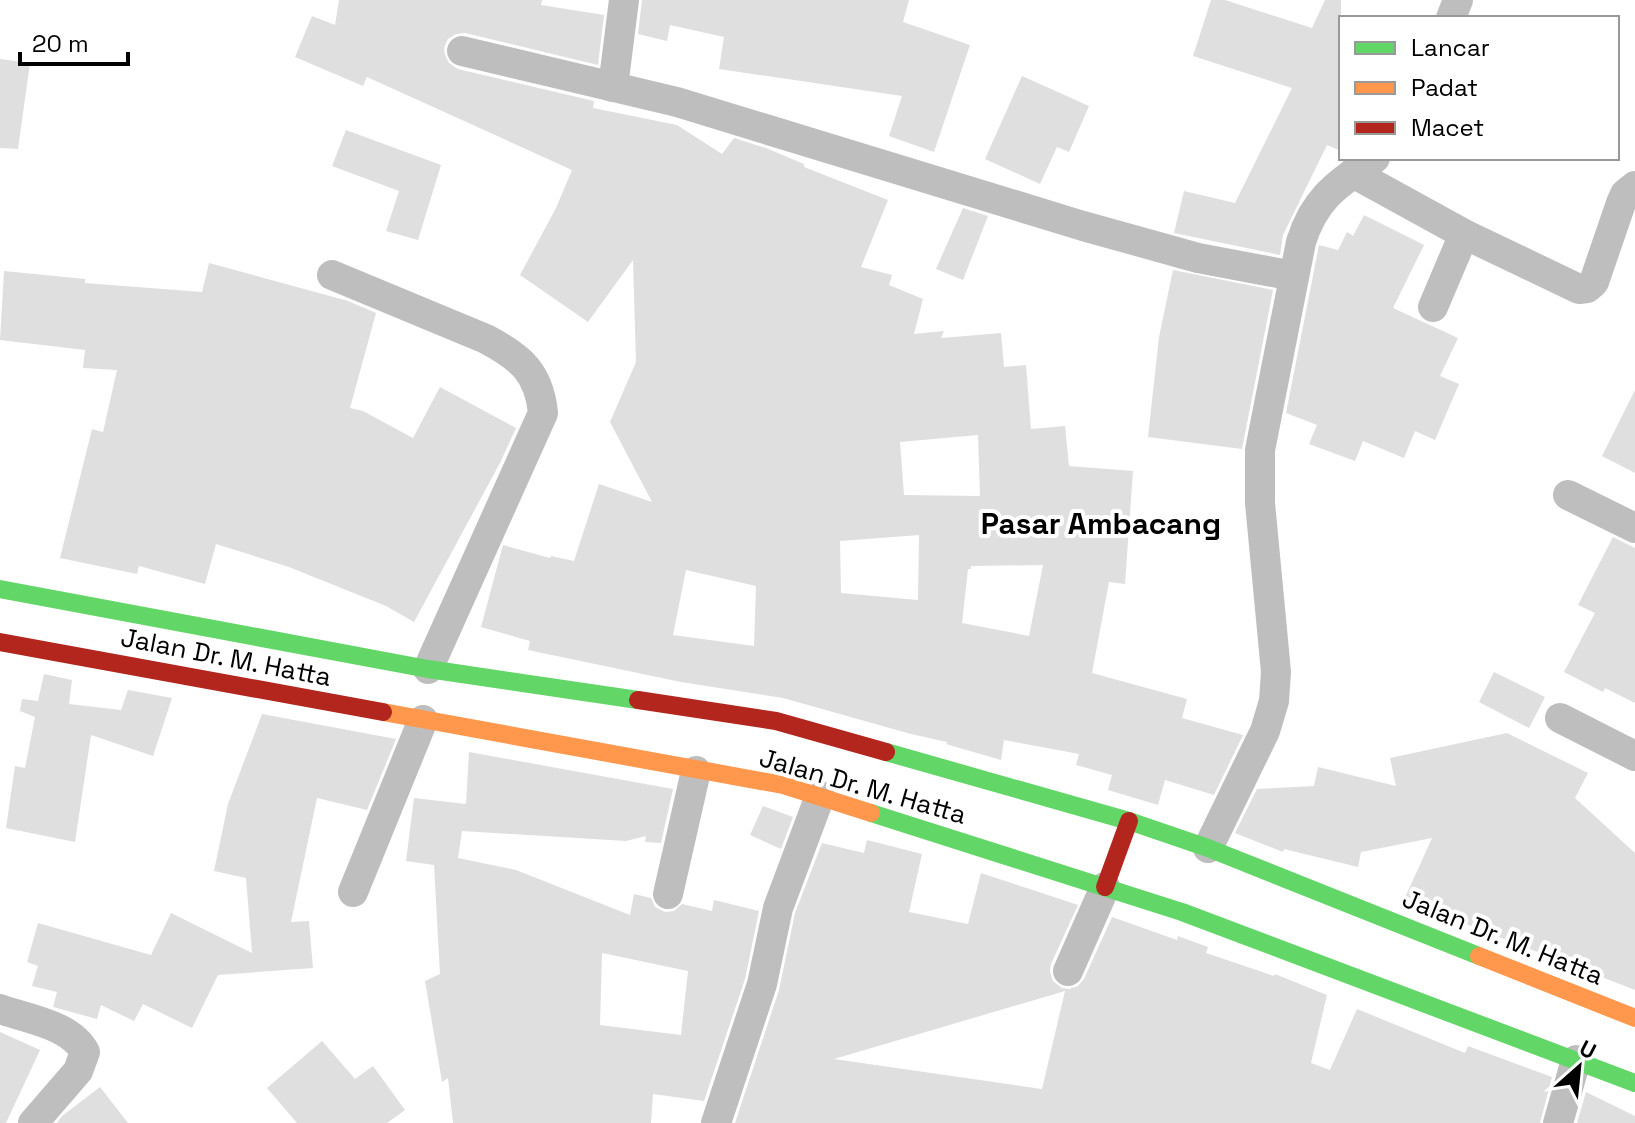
<svg xmlns="http://www.w3.org/2000/svg" width="1635" height="1123" font-family="'Space Grotesk',sans-serif">
  <style>
    .building { fill: #dfdfdf; fill-rule: evenodd }
    .lines { fill: none; stroke-linecap: round; stroke-linejoin: round }
    .street { stroke: #bebebe; stroke-width: 30 }
    .fast { stroke: #63d668; stroke-width: 18 }
    .slow { stroke: #ff974d; stroke-width: 18 }
    .jam { stroke: #b3261e; stroke-width: 18 }
    .labels { text-anchor: middle; stroke-width: 8; stroke-linejoin: round; paint-order: stroke }
    .street-label { font-size: 26px; fill: #000; stroke: #fff }
    .quarter-label { font-size: 30px; font-weight: bold; fill: #000; stroke: #fff }
  </style>
  <rect width="100%" height="100%" fill="#fff"/>
  <!-- building -->
  <g class="building">
    <path d="M 339,0 L 542,0 L 541,5 L 604,15 L 598,65 L 465,33 L 456,34 L 448,39 L 444,48 L 445,55 L 449,63 L 458,69 L 594,101 L 593,108 L 677,125 L 722,154 L 734,138 L 766,148 L 804,164 L 804,167 L 888,200 L 861,267 L 892,275 L 889,285 L 923,299 L 914,334 L 944,331 L 941,338 L 1001,333 L 1004,367 L 1026,365 L 1031,429 L 1065,426 L 1069,466 L 1133,471 L 1125,584 L 1109,582 L 1092,673 L 1187,699 L 1182,718 L 1243,735 L 1214,795 L 1165,780 L 1158,805 L 1108,790 L 1112,775 L 1076,765 L 1079,754 L 1004,740 L 1001,760 L 946,744 L 947,742 L 911,734 L 783,698 L 681,682 L 528,650 L 530,641 L 481,627 L 503,545 L 550,558 L 551,556 L 574,561 L 599,484 L 652,502 L 610,422 L 636,362 L 633,260 L 588,322 L 520,275 L 556,208 L 572,170 L 367,77 L 363,86 L 295,57 L 312,16 L 335,25 ZM 978,435 L 980,496 L 904,495 L 900,442 ZM 919,535 L 918,600 L 841,593 L 840,541 ZM 1043,565 L 1029,636 L 962,623 L 968,569 L 971,569 L 971,566 ZM 686,570 L 756,586 L 754,646 L 673,635 Z"/>
    <polygon points="642,0 909,0 903,22 970,45 934,152 889,136 902,96 719,69 724,37 670,25 667,41 638,34"/>
    <polygon points="1211,0 1225,0 1312,28 1325,0 1341,0 1341,151 1327,145 1283,235 1280,255 1174,233 1184,191 1235,203 1292,88 1193,56"/>
    <polygon points="0,59 30,63 18,149 0,148"/>
    <polygon points="1022,76 1089,106 1069,152 1057,147 1040,184 985,159"/>
    <polygon points="346,130 441,165 418,240 386,231 399,191 332,166"/>
    <polygon points="963,208 988,216 963,280 936,269"/>
    <polygon points="1364,215 1424,245 1393,308 1458,338 1440,376 1459,384 1435,440 1415,431 1404,458 1363,441 1355,461 1309,444 1317,425 1286,413 1319,245 1338,250 1347,232 1353,236"/>
    <polygon points="209,263 348,301 376,313 350,408 363,411 413,438 440,387 516,428 501,461 414,622 386,606 289,567 216,544 205,584 139,566 137,574 60,558 92,429 103,432 117,370 83,368 85,350 0,340 4,271 85,279 85,283 202,292"/>
    <polygon points="1173,270 1273,290 1242,449 1148,437 1159,337"/>
    <polygon points="1635,390 1635,473 1602,456"/>
    <polygon points="1613,537 1635,548 1635,703 1605,688 1603,692 1564,672 1595,613 1578,605"/>
    <polygon points="1494,672 1545,697 1529,728 1479,702"/>
    <polygon points="44,674 72,680 69,704 121,710 128,690 172,698 153,756 91,735 75,842 6,828 15,766 25,768 35,717 20,711 22,699 38,701"/>
    <polygon points="262,714 396,739 367,810 317,798 291,922 309,921 313,968 218,975 192,1028 143,1004 134,1021 101,1005 97,1019 53,1007 57,992 32,986 38,966 27,962 38,923 151,955 171,913 252,953 246,878 214,871 228,804"/>
    <polygon points="1507,733 1588,773 1575,798 1635,853 1635,990 1404,900 1432,838 1361,852 1358,867 1284,849 1283,852 1235,833 1257,789 1314,786 1318,767 1396,786 1390,758"/>
    <path d="M 469,752 L 673,789 L 661,843 L 645,842 L 646,836 L 626,841 L 462,831 L 458,858 L 516,870 L 630,915 L 634,894 L 651,898 L 655,907 L 665,912 L 674,911 L 682,904 L 712,911 L 714,900 L 759,911 L 745,979 L 704,1101 L 653,1094 L 651,1123 L 453,1123 L 448,1078 L 442,1082 L 425,981 L 440,974 L 434,865 L 406,861 L 414,798 L 466,804 ZM 602,953 L 688,971 L 681,1035 L 600,1025 Z"/>
    <polygon points="763,806 793,817 781,849 750,835"/>
    <path d="M 867,840 L 922,854 L 909,912 L 968,924 L 981,873 L 1078,905 L 1051,964 L 1050,972 L 1053,981 L 1062,988 L 1069,989 L 1078,986 L 1084,979 L 1112,917 L 1177,940 L 1178,936 L 1208,947 L 1206,953 L 1274,976 L 1275,974 L 1327,995 L 1311,1063 L 1330,1070 L 1357,1009 L 1465,1053 L 1468,1046 L 1552,1077 L 1540,1123 L 735,1123 L 779,990 L 795,913 L 822,843 L 864,853 ZM 1065,991 L 1042,1089 L 834,1059 Z"/>
    <polygon points="0,1032 40,1050 6,1123 0,1123"/>
    <polygon points="322,1041 355,1079 373,1066 405,1110 387,1123 297,1123 267,1088"/>
    <polygon points="100,1087 128,1123 57,1123 62,1116"/>
    <polygon points="1586,1092 1635,1116 1635,1123 1577,1123"/>
  </g>
  <g class="lines">
    <!-- street -->
    <g class="street">
      <polyline points="1451,18 1458,0"/>
      <polyline points="462,51 677,102 1083,226 1198,258 1294,276"/>
      <polyline points="613,87 624,0"/>
      <polyline points="1353,173 1464,234 1579,289 1587,288 1594,282 1621,203 1625,194 1635,186"/>
      <path d="M 332,275 L 486,339 C 520,357 539,372 543,413 L 428,669"/>
      <polyline points="1433,307 1464,234"/>
      <polyline points="1568,495 1635,528"/>
      <polyline points="1560,718 1635,756"/>
      <path d="M 1208,848 L 1265,731 L 1274,701 L 1276,672 L 1260,503 L 1260,450 L 1301,242 C 1315,197 1338,184 1375,158"/>
      <polyline points="353,892 423,720"/>
      <polyline points="668,894 696,771"/>
      <polyline points="1068,971 1105,887"/>
      <path d="M 0,1009 C 27,1019 70,1024 85,1052 L 78,1071 L 33,1123"/>
      <polyline points="716,1123 762,984 778,908 820,796"/>
      <polyline points="1558,1123 1576,1060"/>
    </g>
    <!-- fast -->
    <g class="fast">
      <polyline points="0,589 428,669 638,700"/>
      <polyline points="886,752 1129,821 1208,848 1479,956"/>
      <polyline points="871,813 1182,912 1635,1083"/>
    </g>
    <!-- slow -->
    <g class="slow">
      <polyline points="383,712 783,785 871,813"/>
      <polyline points="1479,956 1635,1018"/>
    </g>
    <!-- jam -->
    <g class="jam">
      <polyline points="0,642 383,712"/>
      <polyline points="638,700 776,721 886,752"/>
      <polyline points="1105,887 1129,821"/>
    </g>
  </g>
  <g class="labels">
    <!-- street labels -->
    <g class="street-label">
      <text transform="translate(226 657) rotate(11)" y="9">Jalan Dr. M. Hatta</text>
      <text transform="translate(863 786) rotate(16)" y="9">Jalan Dr. M. Hatta</text>
      <text transform="translate(1503 937) rotate(22)" y="9">Jalan Dr. M. Hatta</text>
    </g>
    <!-- quarter labels -->
    <g class="quarter-label">
      <text x="1101" y="534">Pasar Ambacang</text>
    </g>
  </g>
  <!-- legend -->
  <rect x="1339" y="16" width="280" height="144" fill="#ffffff" stroke="#999999" stroke-width="2"/>
  <rect x="1355" y="42" width="40" height="12" fill="#63d668" stroke="#999999" stroke-width="2"/>
  <text x="1411" y="56" font-size="24" fill="#000000">Lancar</text>
  <rect x="1355" y="82" width="40" height="12" fill="#ff974d" stroke="#999999" stroke-width="2"/>
  <text x="1411" y="96" font-size="24" fill="#000000">Padat</text>
  <rect x="1355" y="122" width="40" height="12" fill="#b3261e" stroke="#999999" stroke-width="2"/>
  <text x="1411" y="136" font-size="24" fill="#000000">Macet</text>
  <!-- north arrow -->
  <g transform="translate(1579 1067) rotate(27)" stroke="#ffffff" stroke-width="6" paint-order="stroke">
  <path d="M0-6L14 30L0 20L-14 30Z" fill="#000000"/>
  <text y="-12" font-size="22" font-weight="bold" text-anchor="middle" fill="#000000">U</text>
  </g>
  <!-- scale -->
  <path d="M20 52v12h108v-12" fill="none" stroke="#000000" stroke-width="4"/>
  <text x="32" y="52" font-size="24" fill="#000000" stroke="#ffffff" stroke-width="6" paint-order="stroke">20 m</text>
</svg>
